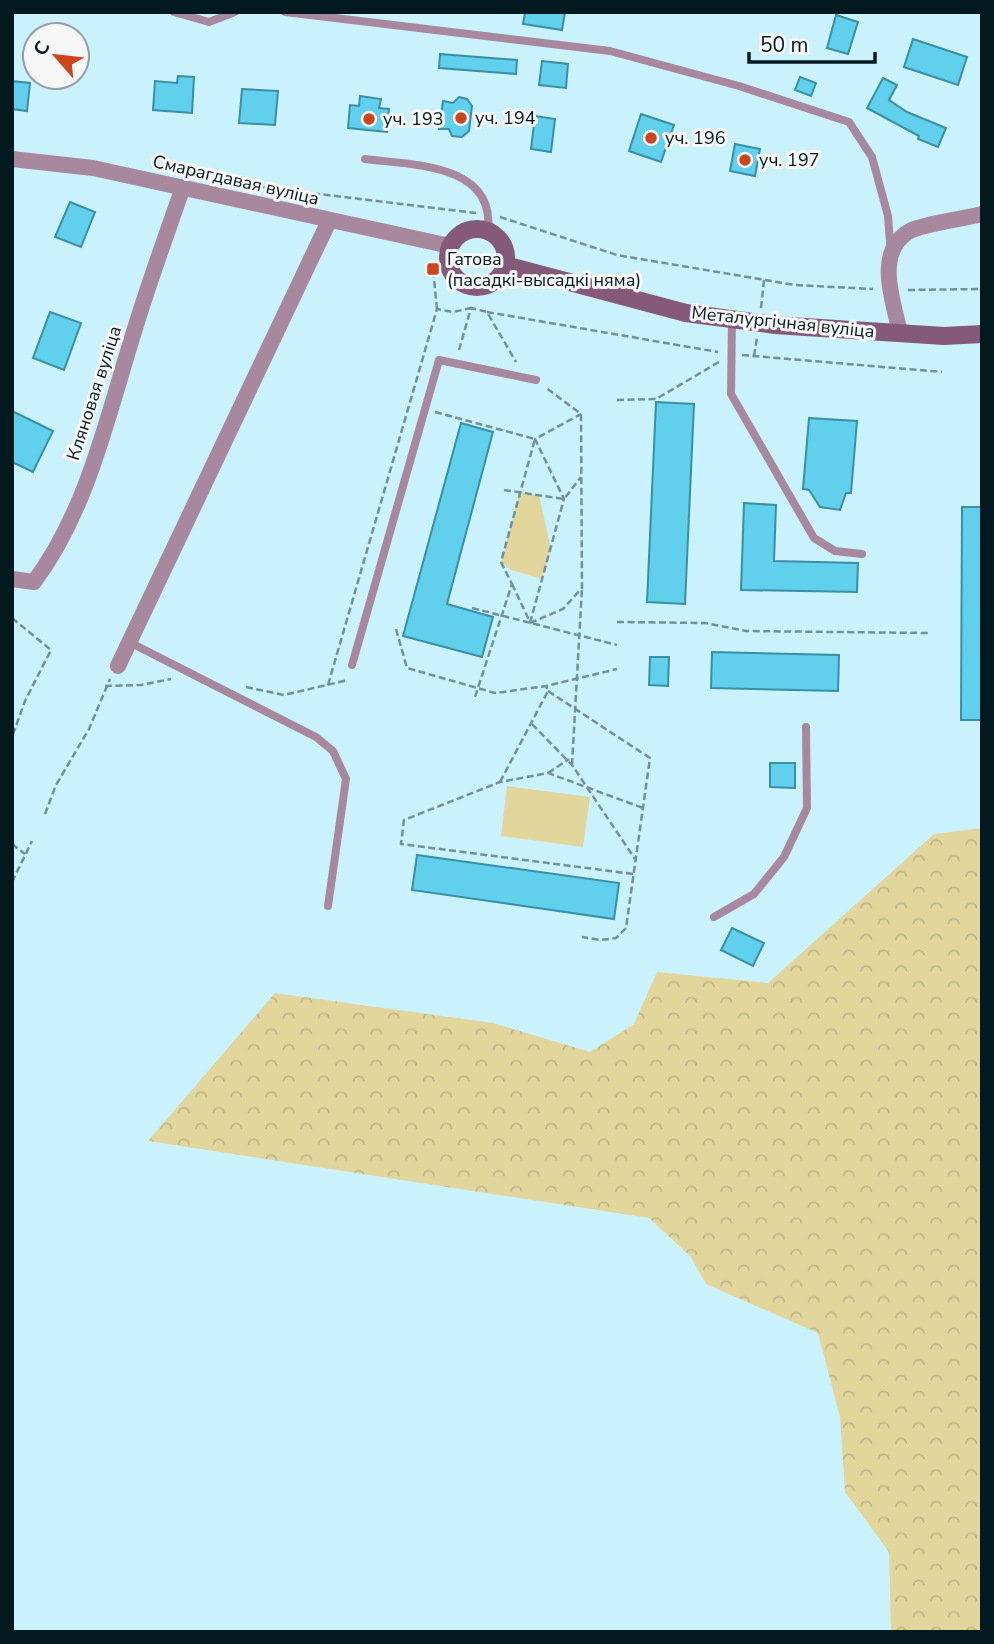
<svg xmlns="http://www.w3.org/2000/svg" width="994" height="1644" font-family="'Nunito Sans',sans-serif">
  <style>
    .forest { fill: url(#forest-crowns) }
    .park { fill: #e3d69d }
    .building { fill: #60d0ec; stroke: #398fa4; stroke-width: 2 }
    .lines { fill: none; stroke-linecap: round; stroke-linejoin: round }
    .path { stroke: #71919a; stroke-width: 2.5; stroke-dasharray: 7 3.5; stroke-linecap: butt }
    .lane { stroke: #a7889e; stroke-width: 8 }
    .street { stroke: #a7889e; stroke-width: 16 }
    .secondary { stroke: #855979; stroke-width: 18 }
    .poi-dot { fill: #cd451a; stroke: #f7f7f7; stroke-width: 2.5 }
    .labels { text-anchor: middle; stroke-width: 6; stroke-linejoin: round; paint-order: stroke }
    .poi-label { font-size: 18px; fill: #02191f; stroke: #f7f7f7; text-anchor: start }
    .street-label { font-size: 18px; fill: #02191f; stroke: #f7f7f7 }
  </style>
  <defs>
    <pattern id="forest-crowns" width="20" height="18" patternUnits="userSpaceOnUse" patternTransform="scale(1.75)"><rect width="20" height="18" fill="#e3d69d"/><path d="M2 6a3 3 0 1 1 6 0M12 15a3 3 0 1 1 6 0" fill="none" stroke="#c1b787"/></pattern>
  </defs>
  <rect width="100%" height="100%" fill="#caf2fd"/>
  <!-- forest -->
  <polygon class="forest" points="982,828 982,1632 891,1632 889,1552 845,1492 840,1417 818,1333 706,1284 690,1256 649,1218 148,1141 275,993 493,1023 590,1052 634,1024 657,972 768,983 934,834"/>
  <!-- park -->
  <g class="park">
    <polygon points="520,492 539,495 551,549 542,579 511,570 501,562"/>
    <polygon points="507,786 590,797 583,847 501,836"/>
  </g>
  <!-- building -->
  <g class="building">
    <polygon points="525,12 565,12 562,30 523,24"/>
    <polygon points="836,15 858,22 848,54 827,48"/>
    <polygon points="913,39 967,57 958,85 904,67"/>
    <polygon points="440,54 517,60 516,74 439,68"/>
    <polygon points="542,61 568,64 566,88 539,85"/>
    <polygon points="178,76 194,77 192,113 153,110 155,81 177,83"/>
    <polygon points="800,77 816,83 811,96 795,90"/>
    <polygon points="883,78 897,85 889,100 907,112 946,128 938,147 918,139 919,136 867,108"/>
    <polygon points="12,81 30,83 27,111 12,109"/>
    <polygon points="242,89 278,91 275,125 239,123"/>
    <polygon points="360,96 381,99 379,108 389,109 387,132 348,128 350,105 359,106"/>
    <polygon points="459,97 467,99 472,106 469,131 462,137 452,136 449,129 439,129 443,101 453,103"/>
    <polygon points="641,114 674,125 661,162 629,151"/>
    <polygon points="535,116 555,119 551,152 531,149"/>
    <polygon points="735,144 760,149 755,176 730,171"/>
    <polygon points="70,202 95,212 81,247 55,237"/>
    <polygon points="50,312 81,323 64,370 33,358"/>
    <polygon points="656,402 694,404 685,604 647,602"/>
    <polygon points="12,411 53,431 33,472 12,462"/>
    <polygon points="809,418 857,421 851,493 846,493 840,510 820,507 809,490 803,489"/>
    <polygon points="461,423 493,432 447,604 493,617 482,657 403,636"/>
    <polygon points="744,503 776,505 774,561 858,563 857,592 741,590"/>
    <polygon points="962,507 982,507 982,720 961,720"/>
    <polygon points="712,652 839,655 838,691 711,688"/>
    <polygon points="650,657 669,657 668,686 649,685"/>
    <polygon points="770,763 795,763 795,788 770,787"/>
    <polygon points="417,855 619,883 614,919 412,890"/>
    <polygon points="732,928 764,943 753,966 721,950"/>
  </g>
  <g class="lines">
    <!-- path -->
    <g class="path">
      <polyline points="261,187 476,213"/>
      <polyline points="500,217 617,255 795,285 873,289"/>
      <polyline points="908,290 982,289"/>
      <polyline points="761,308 764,280"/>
      <polyline points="437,309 433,269 448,263"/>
      <polyline points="487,312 718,352"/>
      <polyline points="459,350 471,308 487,312 516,362"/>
      <polyline points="742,355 942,372"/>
      <polyline points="754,356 757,338"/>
      <polyline points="617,400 656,399 719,362"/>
      <polyline points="435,412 535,439 501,562 512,584 474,700"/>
      <polyline points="504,490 564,499 581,477"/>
      <polyline points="512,584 530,622"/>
      <polyline points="472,608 617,645"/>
      <polyline points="12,618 51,650 25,701 12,737"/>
      <polyline points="617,622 705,623 746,631 929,633"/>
      <polyline points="530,623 563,609 582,588 581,414 545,387"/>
      <polyline points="530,623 564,499 535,439 581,414"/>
      <polyline points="396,629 407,668 495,693 546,686 617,669"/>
      <polyline points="328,685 437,309 453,312 471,308"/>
      <polyline points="105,686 141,685 171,679"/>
      <polyline points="246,687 284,695 348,680"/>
      <polyline points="548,691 650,758 626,928 616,938 600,940 582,937"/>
      <polyline points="532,724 572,765 635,859"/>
      <polyline points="572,765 582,588"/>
      <polyline points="548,773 569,759"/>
      <polyline points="500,782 548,691 546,686"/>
      <polyline points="45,814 56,785 89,729 110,679"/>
      <polyline points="12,844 25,854"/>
      <polyline points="633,874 401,844 404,820 500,782 548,773 643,808"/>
      <polyline points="12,882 32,841"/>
    </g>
    <!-- lane -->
    <g class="lane">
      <polyline points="174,12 209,22 235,12"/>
      <polyline points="285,12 610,51 739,86 849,122 872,157 888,216 890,243 895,247"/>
      <path d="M 365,159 C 411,165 495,163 488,230"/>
      <polyline points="732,319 731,394 814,538 835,551 862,554"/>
      <polyline points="129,642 316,737 333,751 346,779 328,906"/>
      <polyline points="352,665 439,360 536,380"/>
      <polyline points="714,917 754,894 784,857 807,808 806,727"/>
    </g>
    <!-- street -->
    <g class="street">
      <polyline points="12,159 93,168 450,246"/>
      <path d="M 900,333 C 894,303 874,254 908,232 C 921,224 964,219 982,214"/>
      <path d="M 12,579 L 34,582 C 87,511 107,418 133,335 C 148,285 166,236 183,187"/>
      <polyline points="118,666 329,221"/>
    </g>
    <!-- secondary -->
    <g class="secondary">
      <circle cx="477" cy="258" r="29"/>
      <polyline points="505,265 686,313 775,325 944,336 982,334"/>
    </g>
  </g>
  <!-- markers -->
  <g class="poi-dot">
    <circle cx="461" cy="118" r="7"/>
    <circle cx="369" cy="119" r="7"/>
    <circle cx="651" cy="138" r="7"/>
    <circle cx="745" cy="160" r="7"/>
    <rect x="426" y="262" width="14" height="14" rx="3.5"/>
  </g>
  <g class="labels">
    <!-- poi labels -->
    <g class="poi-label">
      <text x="475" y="124">уч. 194</text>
      <text x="383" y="125">уч. 193</text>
      <text x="665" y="144">уч. 196</text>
      <text x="759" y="166">уч. 197</text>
      <text x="447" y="265">Гатова<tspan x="447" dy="21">(пасадкі-высадкі няма)</tspan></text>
    </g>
    <!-- street labels -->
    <g class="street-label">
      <text transform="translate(236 180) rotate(13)" y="6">Смарагдавая вуліца</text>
      <text transform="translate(783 322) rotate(6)" y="6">Металургічная вуліца</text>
      <text transform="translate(94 393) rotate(-72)" y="6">Кляновая вуліца</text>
    </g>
  </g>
  <!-- border -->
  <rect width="994" height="1644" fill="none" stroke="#02191f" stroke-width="28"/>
  <!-- north arrow -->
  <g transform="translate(56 56) rotate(298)"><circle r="33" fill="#f7f7f7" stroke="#959ea1" stroke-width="2"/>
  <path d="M0-5L12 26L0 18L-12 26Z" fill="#cd451a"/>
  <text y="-10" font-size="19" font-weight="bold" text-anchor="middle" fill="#02191f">С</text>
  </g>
  <!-- scale -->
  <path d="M749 52v10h126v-10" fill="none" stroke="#02191f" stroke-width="3.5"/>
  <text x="760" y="52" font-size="21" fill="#02191f" stroke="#f7f7f7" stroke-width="5" paint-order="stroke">50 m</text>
</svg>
